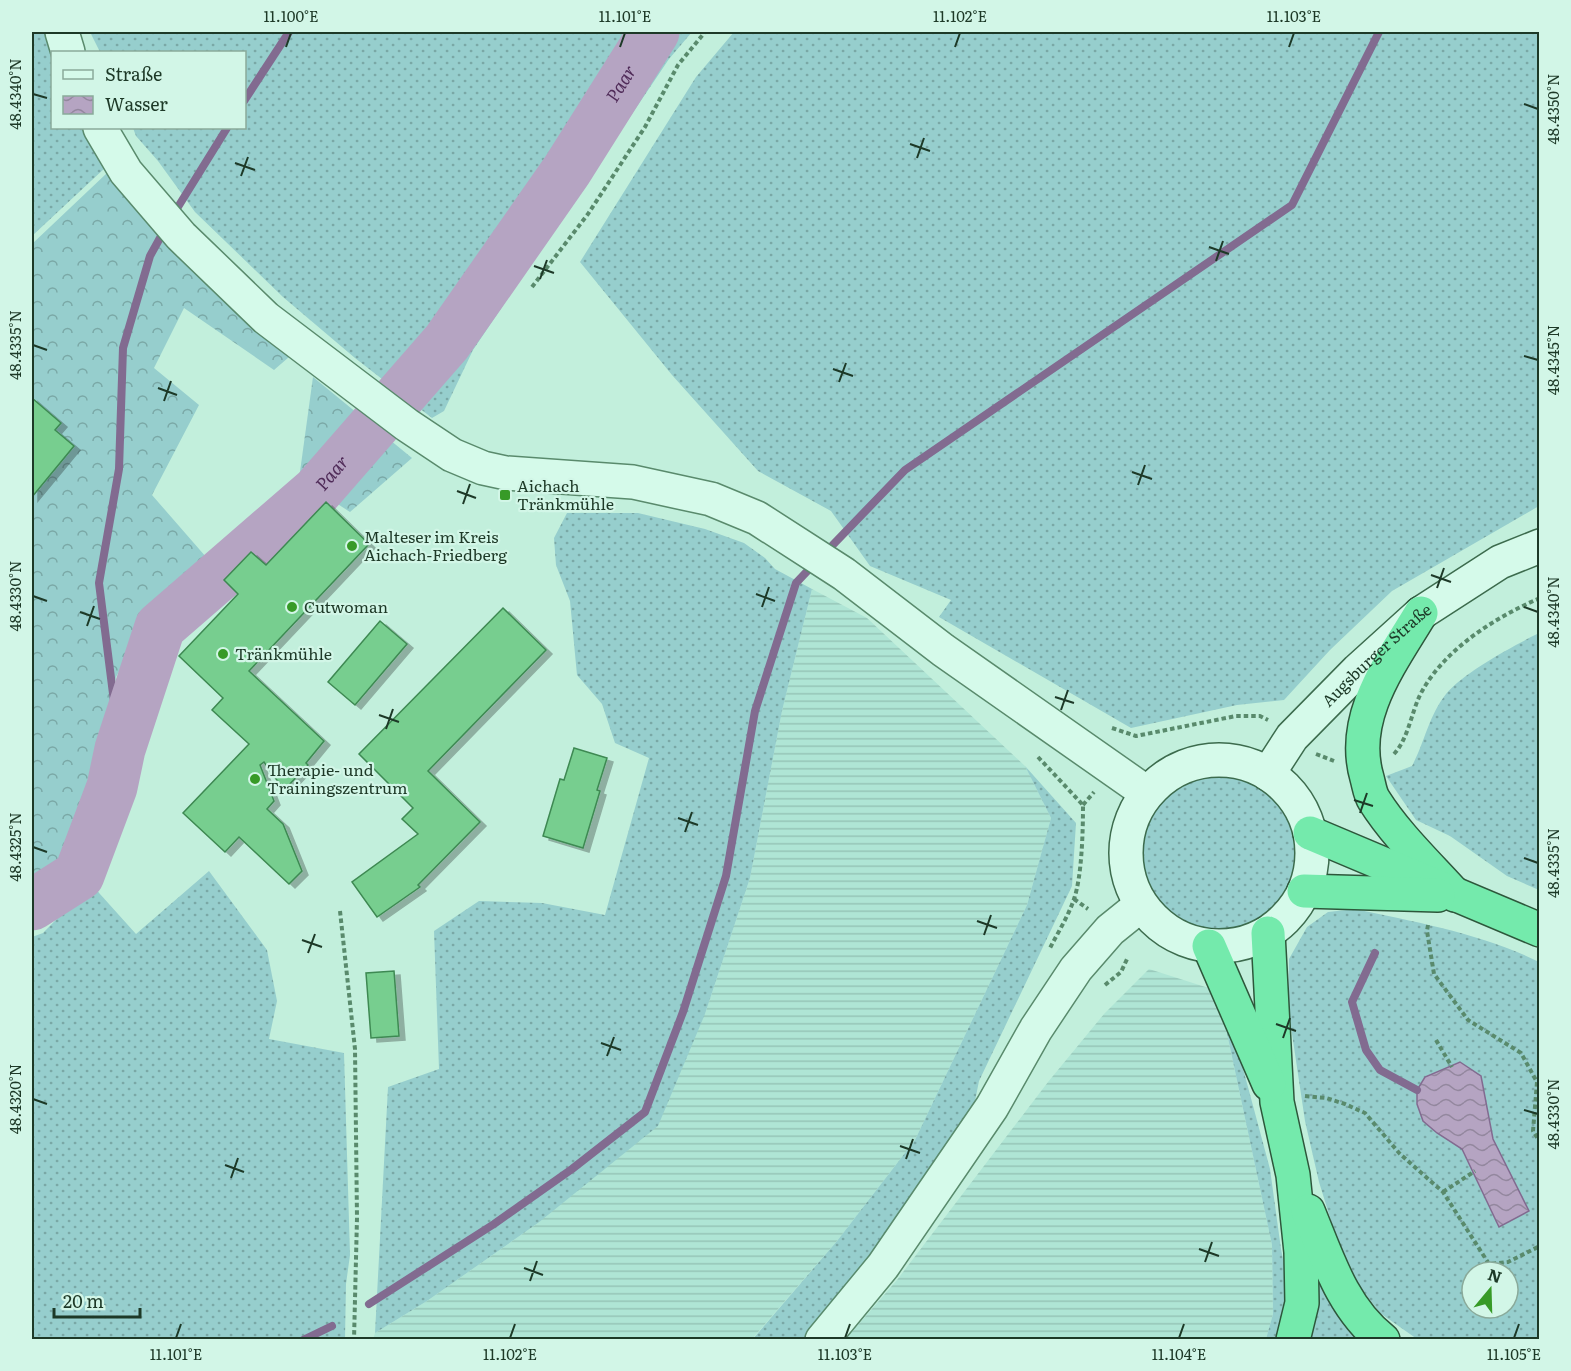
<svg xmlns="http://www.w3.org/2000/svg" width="1571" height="1371" font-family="Literata,serif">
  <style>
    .farmland { fill: url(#farmland-rules) }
    .grass { fill: url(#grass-dots); fill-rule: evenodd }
    .forest { fill: url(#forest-crowns) }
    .water { fill: url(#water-waves); stroke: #826b90; stroke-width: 1.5 }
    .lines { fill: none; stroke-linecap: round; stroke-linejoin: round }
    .stream { stroke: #826b90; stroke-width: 8 }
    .river { stroke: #b5a4c2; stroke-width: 51 }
    .building { fill: #77ce8f; stroke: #3e8952; stroke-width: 1.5; filter: url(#shadow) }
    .minor-casing { stroke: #598a6c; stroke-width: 36 }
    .tertiary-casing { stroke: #598a6c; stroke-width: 36 }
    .secondary-casing { stroke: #3c6b4d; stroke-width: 36 }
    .trunk-casing { stroke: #2d573b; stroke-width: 36 }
    .path { stroke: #598a6c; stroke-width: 4; stroke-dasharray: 4.5 3; stroke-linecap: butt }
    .minor { stroke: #d5faea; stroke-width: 33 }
    .tertiary { stroke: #d5faea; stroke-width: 33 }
    .secondary { stroke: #d5faea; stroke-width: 33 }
    .trunk { stroke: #74eaac; stroke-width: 33 }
    .ticks { fill: none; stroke: #1d3927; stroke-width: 2 }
    .poi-dot { fill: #379a27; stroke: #d2f6e7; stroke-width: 2 }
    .labels { text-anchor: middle; stroke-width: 4.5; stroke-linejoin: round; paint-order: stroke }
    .poi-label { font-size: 16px; fill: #1d3927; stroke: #d2f6e7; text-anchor: start }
    .street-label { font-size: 16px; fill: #1d3927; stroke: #d2f6e7 }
    .water-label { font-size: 18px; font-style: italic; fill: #502c59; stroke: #d2f6e7 }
    .neatline { fill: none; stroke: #1d3927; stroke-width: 2 }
    .ticks-label { font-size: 15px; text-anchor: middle; fill: #1d3927 }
  </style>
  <defs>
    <pattern id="farmland-rules" width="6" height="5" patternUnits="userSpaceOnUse" patternTransform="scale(1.5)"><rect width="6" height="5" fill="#afe5d5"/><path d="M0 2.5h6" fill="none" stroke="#96c5b7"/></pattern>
    <pattern id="grass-dots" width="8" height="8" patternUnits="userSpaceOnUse" patternTransform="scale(1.5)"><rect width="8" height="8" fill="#96cecd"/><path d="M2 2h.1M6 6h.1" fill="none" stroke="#7aa8a6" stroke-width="1.8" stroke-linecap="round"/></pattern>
    <pattern id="forest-crowns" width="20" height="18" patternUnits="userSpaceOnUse" patternTransform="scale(1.5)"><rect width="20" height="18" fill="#96cecd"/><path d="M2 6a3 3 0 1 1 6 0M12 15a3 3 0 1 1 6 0" fill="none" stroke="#7aa8a6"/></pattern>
    <pattern id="water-waves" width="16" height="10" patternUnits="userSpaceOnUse" patternTransform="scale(1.5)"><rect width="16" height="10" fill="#b5a4c2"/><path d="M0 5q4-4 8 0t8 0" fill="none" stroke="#93879e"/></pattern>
    <filter id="shadow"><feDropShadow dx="6" dy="4" stdDeviation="0" flood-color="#0004"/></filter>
  </defs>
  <rect width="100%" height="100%" fill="#c2efdc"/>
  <!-- farmland -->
  <g class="farmland">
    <polygon points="812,589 867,618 1025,766 1051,818 1027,905 915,1140 837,1241 752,1339 373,1340 375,1333 427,1301 538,1223 705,1014 750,878 782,711"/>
    <polygon points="1149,969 1218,991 1272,1245 1273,1314 1266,1339 845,1340 897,1280 1048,1082 1104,1014"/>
  </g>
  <!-- grass -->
  <g class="grass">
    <polygon points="32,32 51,32 52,128 89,128 106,167 32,236"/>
    <polygon points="90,32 692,32 669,59 473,350 444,411 432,418 355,358 283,297 195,212 158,161 136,136 133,128 244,128 244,52 100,52"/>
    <polygon points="734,32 1539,32 1539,506 1392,591 1330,650 1284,700 1237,705 1131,728 939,617 951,600 870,566 831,511 758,471 672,375 580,262 696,77"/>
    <polygon points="567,513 638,513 705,529 744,543 765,558 775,569 812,589 782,711 750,878 705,1014 658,1126 538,1223 427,1301 375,1333 388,1087 439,1069 434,931 479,901 542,903 605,915 649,758 615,743 602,704 577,675 570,601 556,565 554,538"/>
    <path d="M 1539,633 L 1539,890 L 1507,876 L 1450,836 L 1416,820 L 1386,776 L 1412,766 C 1424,744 1429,715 1446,694 C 1464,672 1513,646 1539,633 Z"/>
    <circle cx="1219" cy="853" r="93"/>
    <polygon points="1025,766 1076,823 1072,886 979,1081 972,1116 871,1267 806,1339 752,1340 837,1241 915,1140 1027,905 1051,818"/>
    <polygon points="209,871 267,950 277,1001 269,1039 344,1053 350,1255 346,1284 345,1339 32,1340 32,937 43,933 91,884 136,934"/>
    <path d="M 1355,909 C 1416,922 1483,934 1539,962 L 1539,1339 L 1417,1339 L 1380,1313 L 1360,1287 L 1336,1237 L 1319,1182 L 1305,1121 L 1288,1007 L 1289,959 L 1307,927 L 1328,912 ZM 1472,1272 L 1508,1272 L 1508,1308 L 1472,1308 Z"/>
    <polygon points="1218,991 1230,1020 1270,1169 1281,1249 1290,1295 1279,1339 1266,1339 1273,1314 1272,1245"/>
    <polygon points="1313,1255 1363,1339 1306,1340"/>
  </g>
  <!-- forest -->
  <g class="forest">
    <polygon points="107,173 175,247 289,357 274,370 184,308 154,368 199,405 152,495 213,565 154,608 116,677 81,811 65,857 32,906 32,244"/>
    <polygon points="313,377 412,458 350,512 299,479"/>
  </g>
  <!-- water -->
  <polygon class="water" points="1460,1062 1481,1076 1493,1139 1529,1211 1499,1227 1462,1149 1437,1133 1423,1121 1417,1104 1417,1090 1425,1077"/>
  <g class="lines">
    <!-- stream -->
    <g class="stream">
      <polyline points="244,101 289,32"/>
      <polyline points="173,215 227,128"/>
      <polyline points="825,553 905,470 1292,205 1379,32"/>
      <polyline points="120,749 99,583 119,469 123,348 150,256 165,229"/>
      <polyline points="1375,953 1352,1002 1366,1050 1380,1070 1417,1090"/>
      <polyline points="369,1304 494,1224 572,1169 645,1112 683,1012 726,876 755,711 796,583 814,564"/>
      <polyline points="303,1340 332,1326"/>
    </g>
    <!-- river -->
    <path class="river" id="s1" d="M 32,905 L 79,875 L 112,787 L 120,749 L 160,627 L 317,491 L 447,342 L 567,170 L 654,32"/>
  </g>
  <!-- building -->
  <g class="building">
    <polygon points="32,398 61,423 55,430 74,446 32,497"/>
    <polygon points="326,502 369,544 249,671 324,741 306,763 308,765 284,790 264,762 260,765 274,801 267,809 283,824 302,871 289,884 239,837 225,852 183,813 249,744 212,710 223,698 179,656 238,594 224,580 251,552 266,565"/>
    <polygon points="503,608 546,650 428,771 480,822 418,885 420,887 377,917 352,882 418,834 402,819 413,808 359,754"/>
    <polygon points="380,621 407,644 355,705 328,682"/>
    <polygon points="574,748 607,758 597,790 600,791 583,848 543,836 560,779 564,780"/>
    <polygon points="394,971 399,1036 371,1038 366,973"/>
  </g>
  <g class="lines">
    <!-- minor casing -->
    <g class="minor-casing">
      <polyline id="minor" points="822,1340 883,1266 992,1107 1036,1029 1076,969 1110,930 1141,905"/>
    </g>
    <!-- tertiary casing -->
    <g class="tertiary-casing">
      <g id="tertiary">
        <polyline points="62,32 68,52"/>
        <polyline points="100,128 126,172 181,236 266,318 407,425 452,455 483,468 506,473 633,482 711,499 757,518 844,574 943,650 1147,793"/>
      </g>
    </g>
    <!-- secondary casing -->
    <g class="secondary-casing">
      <g id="secondary">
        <circle cx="1219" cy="853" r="93"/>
        <path id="s2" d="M 1268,774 L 1292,737 L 1358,670 L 1421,613 L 1500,562 L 1540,546"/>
      </g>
    </g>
    <!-- trunk casing -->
    <g class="trunk-casing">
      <g id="trunk">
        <path d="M 1421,613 C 1391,663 1349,717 1367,778 C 1369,785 1370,794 1374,800 C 1396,835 1428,865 1455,895"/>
        <polyline points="1310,833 1540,930"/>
        <polyline points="1304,891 1438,895"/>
        <polyline points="1268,933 1277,1102 1293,1175 1301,1252 1302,1303 1293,1340"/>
        <polyline points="1209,946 1269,1084"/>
        <path d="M 1308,1211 C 1327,1257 1342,1308 1383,1340"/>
      </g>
    </g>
    <!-- path -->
    <g class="path">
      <polyline points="532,287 588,214 645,127 678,65 705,32"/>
      <polyline points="1112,728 1136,736 1236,716 1260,716 1268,720"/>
      <polyline points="1316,754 1334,761"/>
      <path d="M 1394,754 C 1408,739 1411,714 1420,695 C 1443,650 1494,618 1540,598"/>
      <path d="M 1038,757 L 1083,805 C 1083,830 1082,876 1074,899 C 1068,917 1057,934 1049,950"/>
      <polyline points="1083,805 1094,792"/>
      <polyline points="1074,899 1088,909"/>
      <polyline points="340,911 355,1049 357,1218 354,1340"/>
      <polyline points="1428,925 1427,931 1434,974 1468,1020 1521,1053 1537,1082 1533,1131 1540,1142"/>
      <polyline points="1105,985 1121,972 1128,957"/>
      <polyline points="1436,1040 1452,1067"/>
      <polyline points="1305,1096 1326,1098 1345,1104 1365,1113 1400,1154 1443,1192 1489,1264 1508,1262 1540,1246"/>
      <polyline points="1443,1192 1475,1171"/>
    </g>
    <!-- minor -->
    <use href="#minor" class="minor"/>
    <!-- tertiary -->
    <use href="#tertiary" class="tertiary"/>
    <!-- secondary -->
    <use href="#secondary" class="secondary"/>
    <!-- trunk -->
    <use href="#trunk" class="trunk"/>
  </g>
  <!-- ticks -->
  <path class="ticks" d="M 286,47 L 291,33M 620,47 L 625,33M 955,47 L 960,33M 1289,47 L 1294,33M 33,94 L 47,98M 1524,104 L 1538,109M 910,144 L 930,151M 917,158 L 924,138M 235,163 L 255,170M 241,176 L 248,157M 1209,247 L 1229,254M 1216,261 L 1223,241M 534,266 L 554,273M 540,279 L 547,260M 33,345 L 47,350M 1524,356 L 1538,360M 833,369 L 853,376M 839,382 L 846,363M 158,388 L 177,395M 164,401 L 171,381M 1132,472 L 1152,479M 1138,485 L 1145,465M 457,491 L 476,498M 463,504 L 470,484M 1431,575 L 1451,582M 1437,588 L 1444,568M 756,594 L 775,601M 33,596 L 47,601M 762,607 L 769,587M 1524,607 L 1538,612M 80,612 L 100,619M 87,626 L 94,606M 1055,697 L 1074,703M 1061,710 L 1068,690M 379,715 L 399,722M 386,729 L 393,709M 1354,800 L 1373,806M 1360,813 L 1367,793M 678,818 L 698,825M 685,832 L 692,812M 33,847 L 47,852M 1524,858 L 1538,863M 977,921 L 997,928M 984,935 L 991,915M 302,940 L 322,947M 308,953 L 315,934M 1276,1024 L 1296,1031M 1283,1038 L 1290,1018M 601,1043 L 621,1050M 607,1056 L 614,1037M 33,1099 L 47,1104M 1524,1110 L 1538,1114M 900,1146 L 920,1153M 906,1159 L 913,1139M 225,1165 L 244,1172M 231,1178 L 238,1158M 1199,1249 L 1219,1256M 1205,1262 L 1212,1242M 524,1268 L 543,1275M 530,1281 L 537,1261M 176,1338 L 181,1324M 510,1338 L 515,1324M 845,1338 L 850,1324M 1179,1338 L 1184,1324M 1514,1338 L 1519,1324"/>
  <!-- markers -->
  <g class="poi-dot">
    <rect x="499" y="489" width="12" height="12" rx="3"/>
    <circle cx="352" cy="546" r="6"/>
    <circle cx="292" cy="607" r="6"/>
    <circle cx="223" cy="654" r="6"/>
    <circle cx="255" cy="779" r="6"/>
  </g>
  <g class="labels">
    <!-- poi labels -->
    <g class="poi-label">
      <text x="517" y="492">Aichach<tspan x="517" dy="18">Tränkmühle</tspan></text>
      <text x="364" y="543">Malteser im Kreis<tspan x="364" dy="18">Aichach-Friedberg</tspan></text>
      <text x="304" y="613">Cutwoman</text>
      <text x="235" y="660">Tränkmühle</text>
      <text x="267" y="776">Therapie- und<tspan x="267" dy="18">Trainingszentrum</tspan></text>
    </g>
    <!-- street labels -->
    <g class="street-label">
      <text dy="6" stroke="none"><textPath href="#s2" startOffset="162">Augsburger Straße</textPath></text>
    </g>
    <!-- water labels -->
    <g class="water-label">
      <text dy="6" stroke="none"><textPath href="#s1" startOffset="1034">Paar</textPath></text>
      <text dy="6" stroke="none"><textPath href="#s1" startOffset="548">Paar</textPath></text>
    </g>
  </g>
  <!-- border -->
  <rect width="1571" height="1371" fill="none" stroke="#d2f6e7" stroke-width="66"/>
  <!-- legend -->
  <rect x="51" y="51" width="195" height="78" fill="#d2f6e7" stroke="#8aaa9a" stroke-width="1.5"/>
  <rect x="63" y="70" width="30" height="9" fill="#d5faea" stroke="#8aaa9a" stroke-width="1.5"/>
  <text x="105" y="81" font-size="18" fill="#1d3927">Straße</text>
  <rect x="63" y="96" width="30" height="18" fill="url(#water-waves)" stroke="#8aaa9a" stroke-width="1.5"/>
  <text x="105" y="111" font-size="18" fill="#1d3927">Wasser</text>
  <!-- north arrow -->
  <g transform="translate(1490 1290) rotate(19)"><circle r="28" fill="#d2f6e7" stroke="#8aaa9a" stroke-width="1.5"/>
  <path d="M0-4.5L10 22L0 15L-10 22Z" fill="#379a27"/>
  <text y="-9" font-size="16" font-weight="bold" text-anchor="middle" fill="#1d3927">N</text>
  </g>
  <!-- scale -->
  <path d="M54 1308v9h86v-9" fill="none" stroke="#1d3927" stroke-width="3"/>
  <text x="63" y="1308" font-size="18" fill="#1d3927" stroke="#d2f6e7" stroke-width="4.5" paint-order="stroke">20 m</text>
  <rect x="33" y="33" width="1505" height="1305" class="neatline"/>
  <g class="ticks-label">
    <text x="291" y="22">11.100°E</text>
    <text x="625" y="22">11.101°E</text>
    <text x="960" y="22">11.102°E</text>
    <text x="1294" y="22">11.103°E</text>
    <text transform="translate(16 94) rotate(-90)" y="5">48.4340°N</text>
    <text transform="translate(1554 109) rotate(-90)" y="5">48.4350°N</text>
    <text transform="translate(16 345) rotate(-90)" y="5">48.4335°N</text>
    <text transform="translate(1554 360) rotate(-90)" y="5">48.4345°N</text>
    <text transform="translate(16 596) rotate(-90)" y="5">48.4330°N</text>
    <text transform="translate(1554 612) rotate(-90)" y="5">48.4340°N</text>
    <text transform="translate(16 847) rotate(-90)" y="5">48.4325°N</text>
    <text transform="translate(1554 863) rotate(-90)" y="5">48.4335°N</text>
    <text transform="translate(16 1099) rotate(-90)" y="5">48.4320°N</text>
    <text transform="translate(1554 1114) rotate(-90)" y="5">48.4330°N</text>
    <text x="176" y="1360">11.101°E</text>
    <text x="510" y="1360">11.102°E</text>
    <text x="845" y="1360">11.103°E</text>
    <text x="1179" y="1360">11.104°E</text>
    <text x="1514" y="1360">11.105°E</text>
  </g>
</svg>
